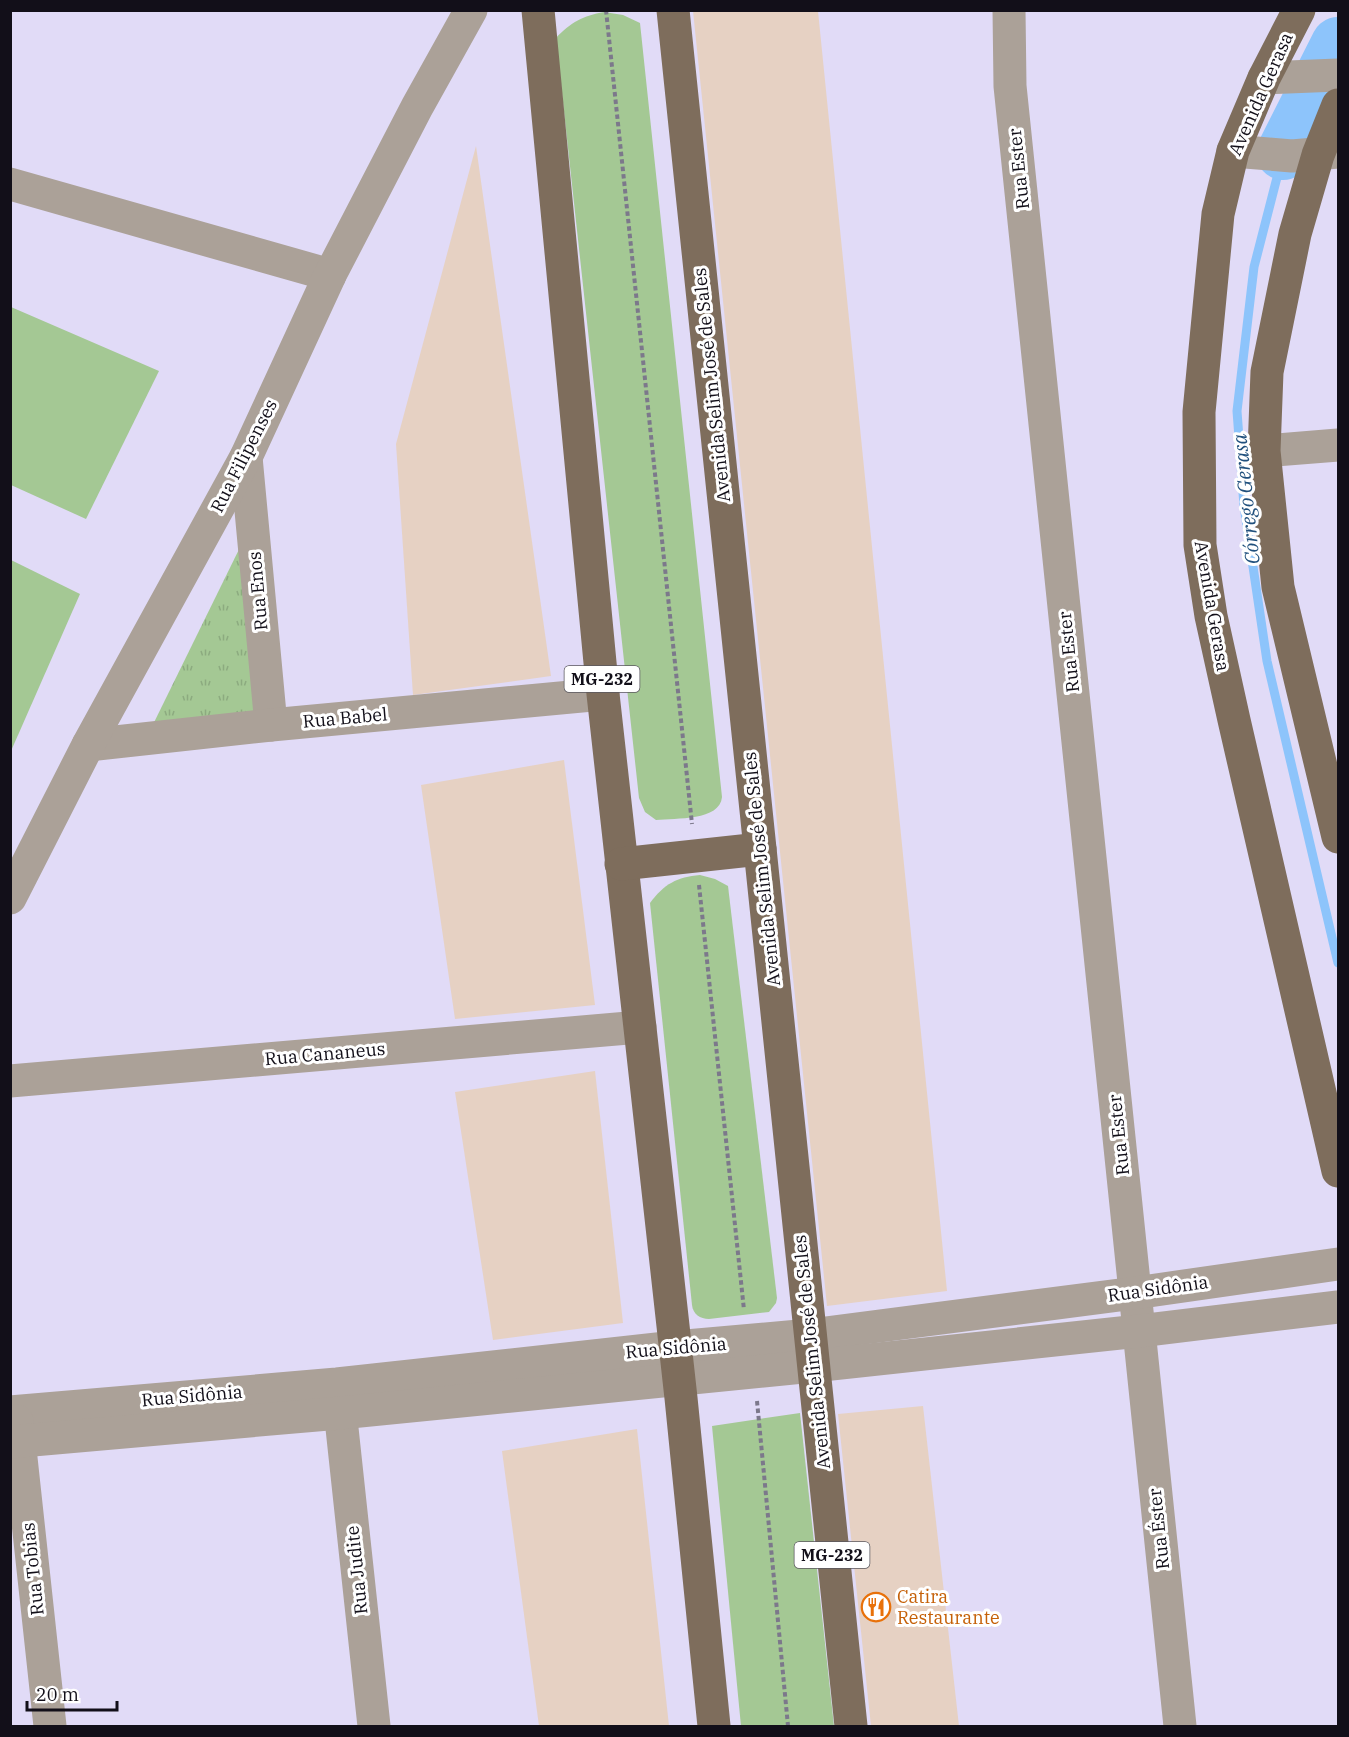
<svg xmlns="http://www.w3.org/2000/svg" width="1349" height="1737" font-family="'IBM Plex Serif',serif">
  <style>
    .commercial { fill: #e6d1c3 }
    .grass { fill: #a4c894 }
    .park { fill: url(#park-tufts) }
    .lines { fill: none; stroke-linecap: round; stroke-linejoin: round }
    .stream { stroke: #8dc4fb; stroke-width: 9 }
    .river { stroke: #8dc4fb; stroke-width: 54 }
    .path { stroke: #7c788b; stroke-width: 4; stroke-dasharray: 4.5 3; stroke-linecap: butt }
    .minor { stroke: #aba198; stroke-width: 33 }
    .major { stroke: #7e6d5c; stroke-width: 33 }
    .labels { text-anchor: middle; stroke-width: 6; stroke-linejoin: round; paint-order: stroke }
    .shield { fill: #fff; stroke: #59575e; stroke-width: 1.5 }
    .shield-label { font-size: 16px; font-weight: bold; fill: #120f19 }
    .street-label { font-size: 18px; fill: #120f19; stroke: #fff }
    .food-label { font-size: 18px; fill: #c56008; stroke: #fff; text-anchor: start }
    .water-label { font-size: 20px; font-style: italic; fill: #20507d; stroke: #fff }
  </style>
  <defs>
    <pattern id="park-tufts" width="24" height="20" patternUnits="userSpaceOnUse" patternTransform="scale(1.5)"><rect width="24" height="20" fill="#a4c894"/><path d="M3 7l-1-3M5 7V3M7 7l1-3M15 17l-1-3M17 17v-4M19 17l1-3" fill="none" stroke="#8cab7f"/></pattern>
  </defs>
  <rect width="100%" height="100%" fill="#e1dbf7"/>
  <!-- commercial -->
  <g class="commercial">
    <polygon points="693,11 818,11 947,1291 827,1306"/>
    <polygon points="476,146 551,676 413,695 396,444"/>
    <polygon points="564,760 595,1005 455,1019 421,785"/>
    <polygon points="595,1071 623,1323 493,1340 455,1092"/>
    <polygon points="923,1406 959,1726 871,1726 838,1414"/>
    <polygon points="637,1429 669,1726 539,1726 502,1451"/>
  </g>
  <!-- grass -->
  <g class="grass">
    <path d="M 604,12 L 623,15 L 640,23 L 722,797 C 720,821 676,818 656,820 L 645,812 L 639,798 L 556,38 C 571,22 583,16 604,12 Z"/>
    <polygon points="11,307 159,371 86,519 11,485"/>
    <polygon points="11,560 80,594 11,751"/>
    <path d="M 700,875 L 715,879 L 728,886 L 777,1298 L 776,1303 L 769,1312 L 709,1319 C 700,1319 693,1314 692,1305 L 650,903 C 664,884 677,877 700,875 Z"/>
    <polygon points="800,1413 834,1726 741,1726 712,1426"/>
  </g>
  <!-- park -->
  <polygon class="park" points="250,527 262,740 138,755"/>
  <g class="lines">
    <!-- stream -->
    <polyline class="stream" points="1281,162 1254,267 1237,411 1244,506 1267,661 1338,963"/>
    <!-- river -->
    <polyline class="river" points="1283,153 1338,44"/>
    <!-- path -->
    <g class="path">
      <polyline points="606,10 692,824"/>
      <polyline points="699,885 744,1310"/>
      <polyline points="757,1401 788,1726"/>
    </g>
    <!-- minor -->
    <g class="minor">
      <polyline points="1009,10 1010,86 1180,1726"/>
      <polyline points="1264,78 1338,75"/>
      <polyline points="1233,151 1292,156 1338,152"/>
      <polyline points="10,184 330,275"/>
      <polyline points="1264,451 1338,445"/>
      <polyline points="246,457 271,725"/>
      <polyline points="88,745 271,725 603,694"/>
      <polyline points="10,898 88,745 246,457 330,275 417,107 471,10"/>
      <polyline points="10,1081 640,1027"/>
      <polyline points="338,1391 374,1726"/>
      <polyline points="10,1412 337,1384 675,1347 810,1335 1135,1293 1338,1264"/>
      <polyline points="17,1421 50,1726"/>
      <polyline points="10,1442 340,1413 813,1366 1139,1331 1338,1307"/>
    </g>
    <!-- major -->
    <g class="major">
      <polyline points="538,10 603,694 681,1398 714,1726"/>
      <polyline points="673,10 851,1726"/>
      <polyline points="1299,10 1264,78 1233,151 1218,214 1199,412 1200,545 1211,616 1234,720 1338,1171"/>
      <polyline points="1338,105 1318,155 1295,234 1267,372 1264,451 1278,587 1338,837"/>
      <polyline points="621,864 760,849"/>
    </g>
  </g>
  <!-- icons -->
  <defs>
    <g id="restaurant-ring" transform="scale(1.5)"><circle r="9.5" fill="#fff" stroke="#e8710a" stroke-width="1.5"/><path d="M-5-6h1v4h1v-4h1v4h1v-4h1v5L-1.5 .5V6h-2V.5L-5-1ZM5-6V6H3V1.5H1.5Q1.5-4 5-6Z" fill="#e8710a"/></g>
  </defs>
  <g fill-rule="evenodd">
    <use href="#restaurant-ring" x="876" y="1607"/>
  </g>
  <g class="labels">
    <!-- shield labels -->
    <g class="shield">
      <rect x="564.5" y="666" width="75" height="26" rx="4.5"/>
      <rect x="794.5" y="1542" width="75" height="26" rx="4.5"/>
    </g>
    <g class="shield-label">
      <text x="602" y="685">MG-232</text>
      <text x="832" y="1561">MG-232</text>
    </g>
    <!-- street labels -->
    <g class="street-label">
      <text transform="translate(1261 94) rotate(-66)" y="6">Avenida Gerasa</text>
      <text transform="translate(1019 169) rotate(-96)" y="6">Rua Ester</text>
      <text transform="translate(712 385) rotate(-96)" y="6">Avenida Selim José de Sales</text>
      <text transform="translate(244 456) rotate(-63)" y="6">Rua Filipenses</text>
      <text transform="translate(258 591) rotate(-95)" y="6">Rua Enos</text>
      <text transform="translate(1212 606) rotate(80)" y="6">Avenida Gerasa</text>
      <text transform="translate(1069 652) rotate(-96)" y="6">Rua Ester</text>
      <text transform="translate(345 718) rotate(-5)" y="6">Rua Babel</text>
      <text transform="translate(762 869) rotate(-96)" y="6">Avenida Selim José de Sales</text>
      <text transform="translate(325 1054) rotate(-5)" y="6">Rua Cananeus</text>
      <text transform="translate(1119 1135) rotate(-96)" y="6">Rua Ester</text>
      <text transform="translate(1158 1289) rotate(-8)" y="6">Rua Sidônia</text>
      <text transform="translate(676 1348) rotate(-5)" y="6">Rua Sidônia</text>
      <text transform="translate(812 1352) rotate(-96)" y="6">Avenida Selim José de Sales</text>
      <text transform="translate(192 1396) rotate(-5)" y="6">Rua Sidônia</text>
      <text transform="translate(1159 1529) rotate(-96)" y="6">Rua Éster</text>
      <text transform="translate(33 1569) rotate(-96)" y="6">Rua Tobias</text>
      <text transform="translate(357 1570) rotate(-96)" y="6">Rua Judite</text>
    </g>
    <!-- food labels -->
    <g class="food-label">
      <text x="897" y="1603">Catira<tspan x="897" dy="21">Restaurante</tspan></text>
    </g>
    <!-- water labels -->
    <g class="water-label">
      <text transform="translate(1246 499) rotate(-96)" y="7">Córrego Gerasa</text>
    </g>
  </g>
  <!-- border -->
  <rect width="1349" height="1737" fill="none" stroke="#120f19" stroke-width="24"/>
  <!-- scale -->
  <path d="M27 1701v9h90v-9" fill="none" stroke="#120f19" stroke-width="3"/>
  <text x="36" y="1701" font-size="18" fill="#120f19" stroke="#ffffff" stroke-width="4.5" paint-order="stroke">20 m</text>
</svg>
